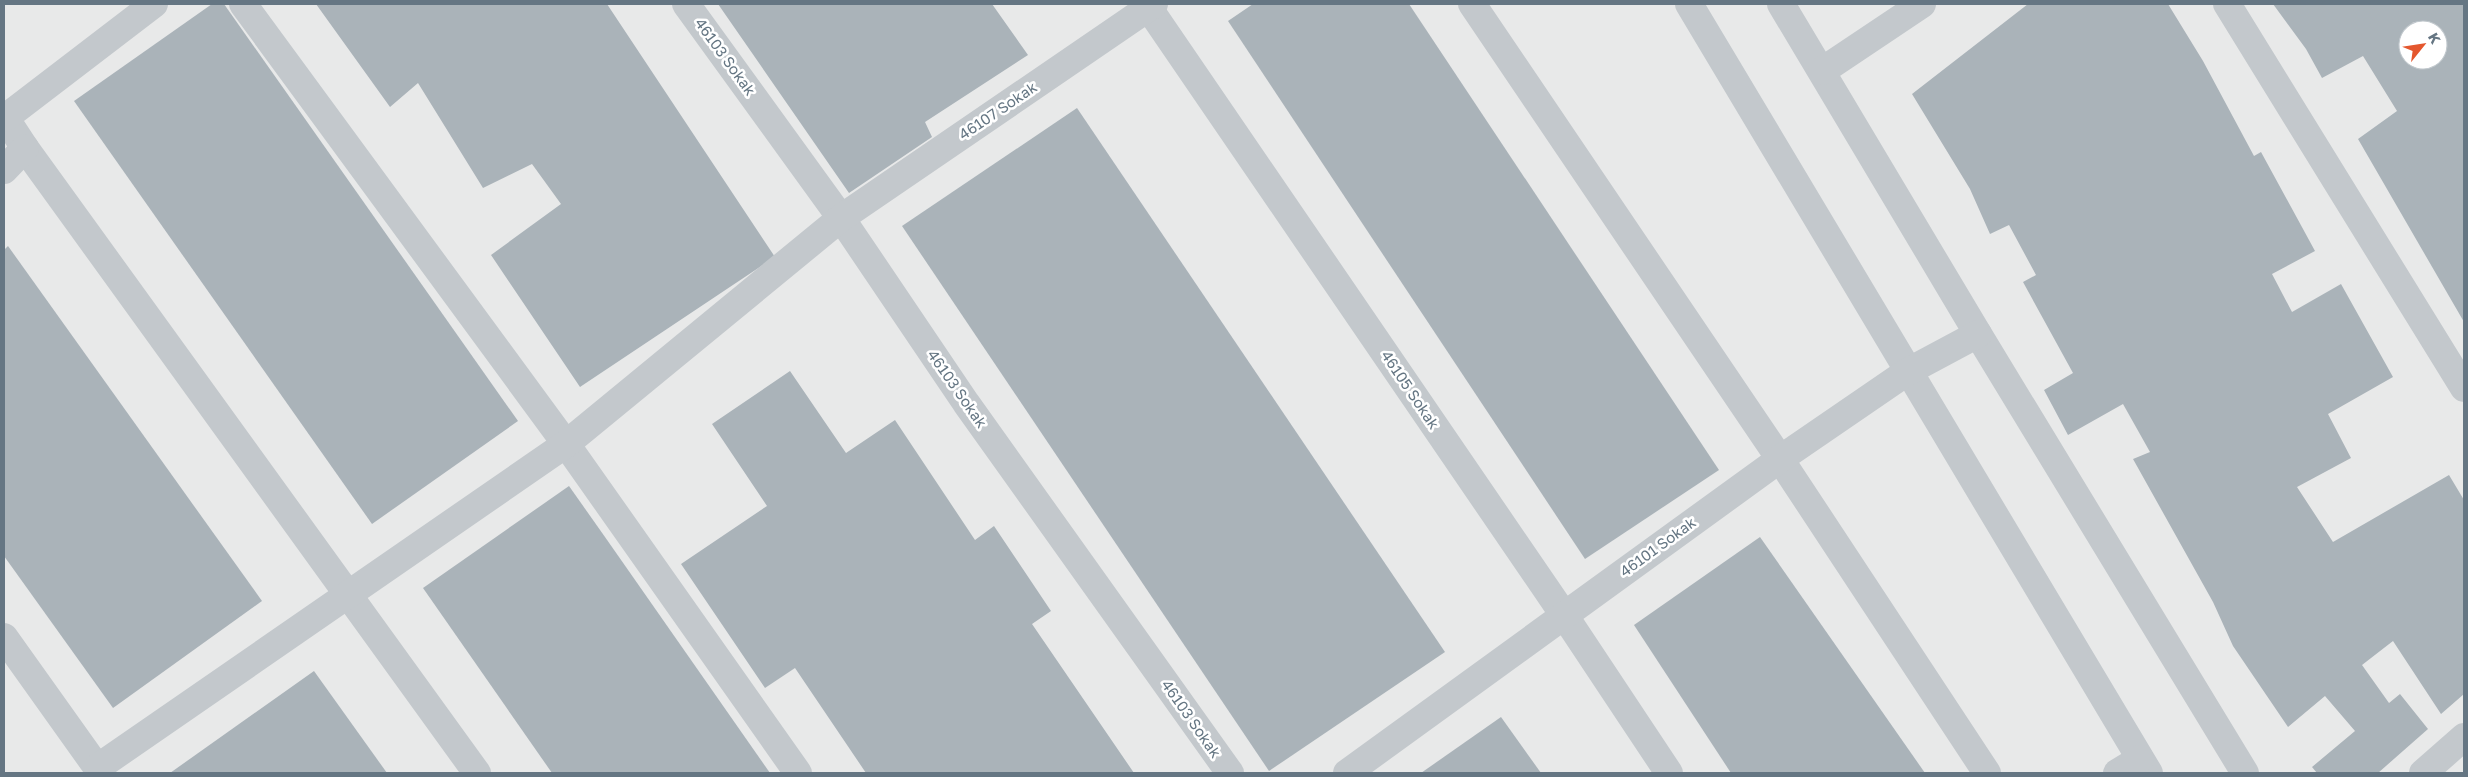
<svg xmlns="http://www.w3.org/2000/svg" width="2468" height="777" font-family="'Golos Text',sans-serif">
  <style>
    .built { fill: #e8e9e9; fill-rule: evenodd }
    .building { fill: #aab3b9; fill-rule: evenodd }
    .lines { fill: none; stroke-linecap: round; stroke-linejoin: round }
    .minor { stroke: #c3c8cc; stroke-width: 28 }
    .labels { text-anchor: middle; stroke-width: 5; stroke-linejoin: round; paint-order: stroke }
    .street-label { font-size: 15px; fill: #657683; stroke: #fff }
  </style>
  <rect width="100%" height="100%" fill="#fafaf8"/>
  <!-- built -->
  <path class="built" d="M 4,4 L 2464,4 L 2464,773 L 4,773 ZM 2408,30 L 2438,30 L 2438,60 L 2408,60 Z"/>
  <!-- building -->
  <g class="building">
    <polygon points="212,4 224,4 518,421 372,524 74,101"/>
    <polygon points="316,4 607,4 775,257 580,387 491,255 561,204 532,164 483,188 418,83 390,107"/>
    <polygon points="718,4 992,4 1028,55 925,122 932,137 849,193"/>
    <polygon points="1253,4 1409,4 1719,470 1585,559 1228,21"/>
    <polygon points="2028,4 2168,4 2203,61 2254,156 2261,152 2315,251 2272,274 2292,312 2341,284 2393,377 2328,414 2351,458 2297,487 2333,542 2449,475 2464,500 2464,694 2441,714 2393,641 2362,665 2389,703 2400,694 2428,729 2378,773 2317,773 2312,767 2355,731 2325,696 2288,727 2233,646 2213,602 2133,459 2150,452 2123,404 2068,435 2044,390 2073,373 2023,282 2036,275 2009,225 1990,234 1970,189 1912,94"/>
    <path d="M 2273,4 L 2464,4 L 2464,322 L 2358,139 L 2397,111 L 2363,56 L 2322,78 L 2306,49 ZM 2408,30 L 2438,30 L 2438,60 L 2408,60 Z"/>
    <polygon points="1077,108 1445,652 1269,771 902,226"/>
    <polygon points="8,246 262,601 113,708 4,556 4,250"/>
    <polygon points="790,371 846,453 895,420 975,540 994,526 1051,611 1032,624 1134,773 866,773 795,668 765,688 681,564 767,506 712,424"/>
    <polygon points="569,486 605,537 770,773 552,773 423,588"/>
    <polygon points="1760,537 1925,773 1731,773 1634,625"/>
    <polygon points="314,671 387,773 170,773"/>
    <polygon points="1501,717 1541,773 1421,773"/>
  </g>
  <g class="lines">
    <!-- minor -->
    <g class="minor">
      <polyline points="243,4 566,444 798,773"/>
      <polyline points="686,4 841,218 966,403 1230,773"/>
      <polyline points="1146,4 1564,615 1669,773"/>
      <polyline points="1472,4 1780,459 1987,773"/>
      <polyline points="1689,4 2149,773"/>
      <polyline points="1781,4 1978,334 2245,773"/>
      <polyline points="2227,4 2464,388"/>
      <polyline points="1822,71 1922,4"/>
      <polyline points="4,116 25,148 477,773"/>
      <polyline points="5,118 154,4"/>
      <polyline points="4,170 25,148"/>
      <polyline points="4,637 101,773"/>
      <polyline points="97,768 566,444 841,218 1154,4"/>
      <polyline points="1347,773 1780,459 1907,372 1978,334"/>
      <polyline points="2117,773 2140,759"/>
      <polyline points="2423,773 2464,737"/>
    </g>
  </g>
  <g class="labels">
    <!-- street labels -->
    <g class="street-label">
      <text transform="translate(725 57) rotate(54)" y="5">46103 Sokak</text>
      <text transform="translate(998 111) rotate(-34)" y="5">46107 Sokak</text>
      <text transform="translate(957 389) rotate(55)" y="5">46103 Sokak</text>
      <text transform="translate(1410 390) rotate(56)" y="5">46105 Sokak</text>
      <text transform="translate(1658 547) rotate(-36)" y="5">46101 Sokak</text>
      <text transform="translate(1191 719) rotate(55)" y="5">46103 Sokak</text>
    </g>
  </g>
  <!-- border -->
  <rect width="2468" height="777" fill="none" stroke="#657683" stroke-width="10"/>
  <!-- north arrow -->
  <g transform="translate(2423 45) rotate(60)"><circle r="24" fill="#ffffff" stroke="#c1c8cd"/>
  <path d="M0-4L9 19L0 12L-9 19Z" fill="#e4572e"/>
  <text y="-8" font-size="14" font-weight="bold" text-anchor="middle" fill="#657683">K</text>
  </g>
</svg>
